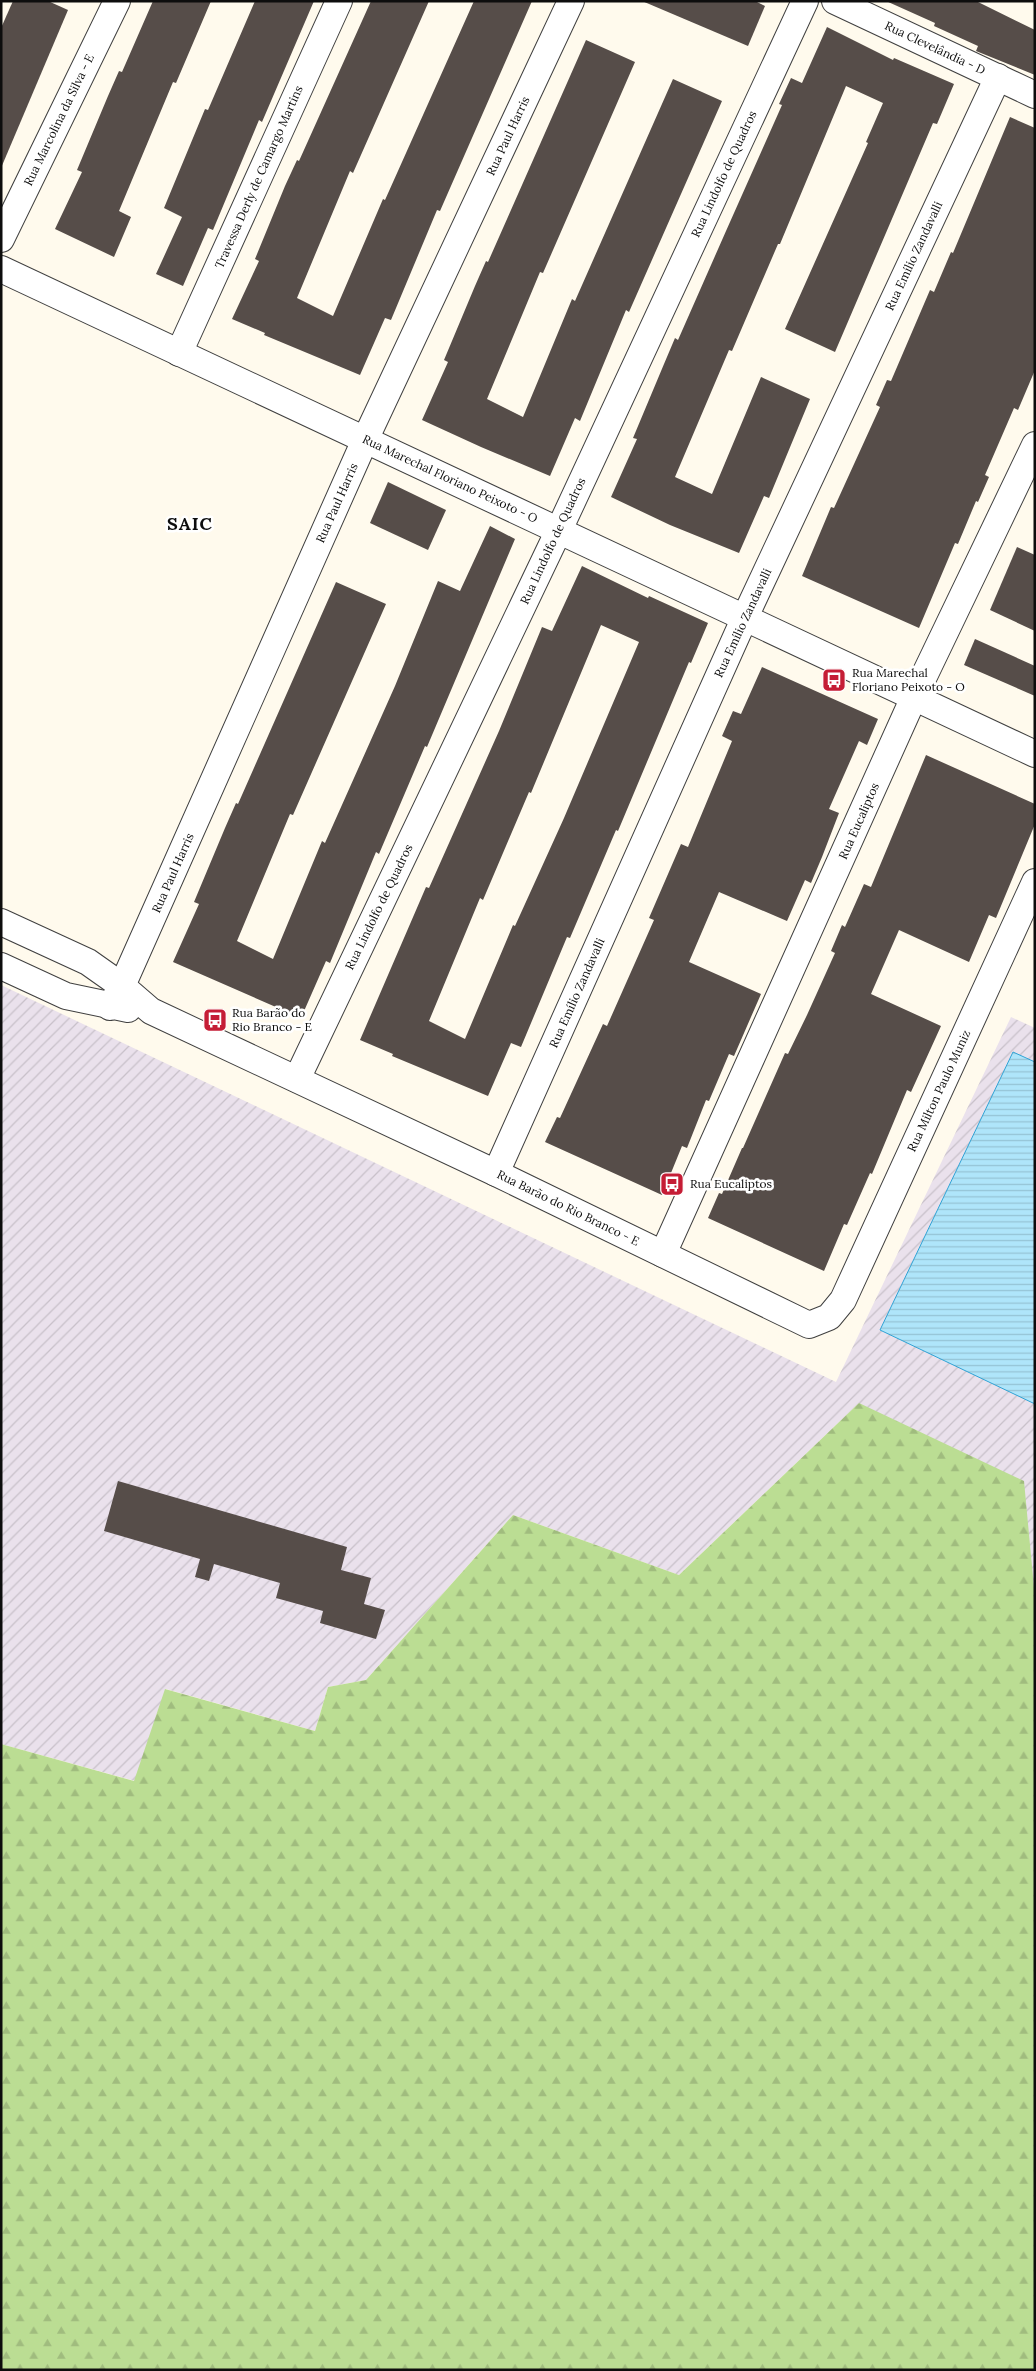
<svg xmlns="http://www.w3.org/2000/svg" width="1036" height="2371" font-family="Lora,serif">
  <style>
    .industrial { fill: url(#industrial-furrows) }
    .forest { fill: url(#forest-firs) }
    .water { fill: url(#water-rules); stroke: #31a3d5 }
    .building { fill: #564d49; fill-rule: evenodd }
    .lines { fill: none; stroke-linecap: round; stroke-linejoin: round }
    .minor-casing { stroke: #404040; stroke-width: 28 }
    .minor { stroke: #fff; stroke-width: 26 }
    .labels { text-anchor: middle; stroke-width: 5; stroke-linejoin: round; paint-order: stroke }
    .street-label { font-size: 12px; fill: #0d0d0d; stroke: #fff }
    .poi-label { font-size: 12px; fill: #0d0d0d; stroke: #fff; text-anchor: start }
    .district-label { font-size: 18px; font-weight: bold; letter-spacing: 1px; fill: #0d0d0d; stroke: #fff }
  </style>
  <defs>
    <pattern id="industrial-furrows" width="10" height="10" patternUnits="userSpaceOnUse" patternTransform="scale(1.25)"><rect width="10" height="10" fill="#eae1ec"/><path d="M-1 1l2-2M0 10L10 0M9 11l2-2" fill="none" stroke="#c8c0c9"/></pattern>
    <pattern id="forest-firs" width="22" height="20" patternUnits="userSpaceOnUse" patternTransform="scale(1.25)"><rect width="22" height="20" fill="#bbdd93"/><path d="M5 1l3.5 6h-7zM16 11l3.5 6h-7z" fill="#a0bc7e"/></pattern>
    <pattern id="water-rules" width="6" height="5" patternUnits="userSpaceOnUse" patternTransform="scale(1.25)"><rect width="6" height="5" fill="#afe5fa"/><path d="M0 2.5h6" fill="none" stroke="#95c3d5"/></pattern>
  </defs>
  <rect width="100%" height="100%" fill="#fffaed"/>
  <!-- industrial -->
  <polygon class="industrial" points="1,985 836,1382 1011,1017 1035,1028 1035,1598 859,1403 679,1575 513,1515 366,1680 328,1687 315,1731 166,1689 135,1781 1,1744"/>
  <!-- forest -->
  <polygon class="forest" points="859,1403 1024,1481 1035,1598 1035,2370 1,2370 1,1744 134,1781 165,1689 315,1731 328,1687 366,1680 513,1515 679,1575"/>
  <!-- water -->
  <polygon class="water" points="1013,1052 1035,1062 1035,1404 880,1330"/>
  <!-- building -->
  <g class="building">
    <polygon points="13,1 48,1 68,10 1,168 1,28"/>
    <polygon points="153,1 211,1 176,83 173,82 119,211 131,217 114,257 55,229 82,172 77,170 108,96 119,71 122,72"/>
    <polygon points="255,1 314,1 262,122 259,120 213,230 208,228 183,286 156,274 182,217 164,208 205,109 208,110"/>
    <polygon points="371,1 429,1 353,173 350,171 297,298 333,316 383,199 385,200 474,1 532,1 440,211 437,210 391,320 385,318 360,375 264,335 265,333 232,319 259,261 255,259 285,186 297,160 299,161"/>
    <polygon points="642,1 755,1 765,6 748,46"/>
    <polygon points="886,1 976,1 1035,30 1035,75 976,51 978,46 934,26 935,23"/>
    <polygon points="827,27 893,60 894,58 954,84 937,124 933,123 835,352 785,329 868,143 866,142 883,103 846,86 780,244 778,244 732,351 729,350 675,477 712,494 761,377 810,399 769,498 764,496 739,553 670,525 611,497 637,439 633,438 664,364 675,338 678,340 726,231 782,105 779,104 791,78 802,83"/>
    <polygon points="586,40 635,62 543,273 540,272 487,399 523,417 572,299 575,301 673,79 722,101 629,312 626,310 580,421 575,418 550,476 481,447 422,420 448,362 444,360 475,286 486,261 488,262"/>
    <polygon points="1010,117 1035,128 1035,370 1018,410 1014,408 985,475 989,477 978,502 976,501 958,544 955,543 919,628 802,576 831,507 834,508 880,407 876,405 887,380 891,381 930,290 934,292 951,252 953,253"/>
    <polygon points="388,482 446,510 428,550 370,523"/>
    <polygon points="490,526 515,539 427,747 425,746 379,854 376,852 330,963 326,961 301,1018 173,962 199,904 194,902 225,828 236,803 238,804 336,582 386,604 293,815 290,814 237,941 273,959 322,841 325,843 395,686 438,581 460,591"/>
    <polygon points="1017,547 1035,555 1035,631 990,610"/>
    <path d="M 582,566 L 648,598 L 649,596 L 708,623 L 691,663 L 689,662 L 618,831 L 616,830 L 570,938 L 567,937 L 521,1047 L 511,1043 L 488,1096 L 392,1056 L 393,1054 L 360,1040 L 426,887 L 429,888 L 499,731 L 542,627 L 552,631 ZM 601,625 L 639,642 L 564,818 L 515,926 L 513,925 L 465,1039 L 429,1021 L 480,898 L 483,900 L 529,792 L 531,793 Z"/>
    <polygon points="975,639 1035,666 1035,696 964,665"/>
    <polygon points="762,667 878,719 867,745 859,741 829,809 839,813 822,857 811,883 805,880 787,921 719,892 689,962 761,994 734,1056 729,1054 709,1101 706,1100 687,1148 682,1146 662,1195 545,1142 557,1117 560,1118 603,1024 607,1026 654,920 649,918 681,844 688,847 732,741 722,736 733,711 741,714"/>
    <polygon points="926,755 1035,804 1035,824 996,918 989,915 969,962 899,930 871,994 941,1026 911,1092 907,1090 872,1174 870,1173 847,1225 844,1224 824,1271 708,1218 719,1193 722,1194 742,1148 743,1148 785,1053 788,1054 807,1015 835,953 831,951 842,925 845,927 864,884 871,887"/>
    <polygon points="118,1481 347,1547 341,1570 371,1578 364,1604 385,1610 376,1639 320,1623 323,1611 276,1598 280,1583 214,1564 209,1581 195,1577 200,1559 104,1531"/>
  </g>
  <g class="lines">
    <!-- minor casing -->
    <g class="minor-casing">
      <g id="minor">
        <polyline points="835,1 1035,95"/>
        <polyline points="1,239 117,1"/>
        <polyline points="1,269 1035,754"/>
        <polyline points="179,353 339,1"/>
        <polyline points="1,922 88,962 122,986 151,1011 496,1173 809,1325 829,1317 843,1300 1035,882"/>
        <polyline points="1,966 66,996 128,1009"/>
        <polyline points="110,1007 122,986 365,440 571,1"/>
        <polyline points="297,1079 559,530 805,1"/>
        <polyline points="496,1173 745,617 998,77"/>
        <polyline points="663,1254 914,697 1035,445"/>
      </g>
    </g>
    <!-- minor -->
    <use href="#minor" class="minor"/>
  </g>
  <!-- icons -->
  <defs>
    <g id="bus-square" transform="scale(1.25)"><rect x="-9" y="-9" width="18" height="18" rx="4" fill="#c51d35" stroke="#fff"/><path d="M-5-6H5V4H4V6H2V4H-2V6H-4V4H-5ZM-3.5-4V0h7V-4ZM-3.5 1.2v1.5H-2V1.2ZM2 1.2v1.5H3.5V1.2Z" fill="#fff"/></g>
  </defs>
  <g fill-rule="evenodd">
    <use href="#bus-square" x="834" y="680"/>
    <use href="#bus-square" x="215" y="1020"/>
    <use href="#bus-square" x="672" y="1184"/>
  </g>
  <g class="labels">
    <!-- street labels -->
    <g class="street-label">
      <text transform="translate(935 48) rotate(25)" y="4">Rua Clevelândia - D</text>
      <text transform="translate(59 120) rotate(-64)" y="4">Rua Marcolina da Silva - E</text>
      <text transform="translate(508 136) rotate(-65)" y="4">Rua Paul Harris</text>
      <text transform="translate(724 174) rotate(-65)" y="4">Rua Lindolfo de Quadros</text>
      <text transform="translate(259 177) rotate(-66)" y="4">Travessa Derly de Camargo Martins</text>
      <text transform="translate(914 256) rotate(-65)" y="4">Rua Emílio Zandavalli</text>
      <text transform="translate(450 479) rotate(25)" y="4">Rua Marechal Floriano Peixoto - O</text>
      <text transform="translate(337 503) rotate(-66)" y="4">Rua Paul Harris</text>
      <text transform="translate(553 541) rotate(-65)" y="4">Rua Lindolfo de Quadros</text>
      <text transform="translate(743 623) rotate(-65)" y="4">Rua Emílio Zandavalli</text>
      <text transform="translate(859 821) rotate(-66)" y="4">Rua Eucaliptos</text>
      <text transform="translate(173 873) rotate(-66)" y="4">Rua Paul Harris</text>
      <text transform="translate(379 907) rotate(-64)" y="4">Rua Lindolfo de Quadros</text>
      <text transform="translate(577 993) rotate(-66)" y="4">Rua Emílio Zandavalli</text>
      <text transform="translate(939 1091) rotate(-65)" y="4">Rua Milton Paulo Muniz</text>
      <text transform="translate(568 1208) rotate(26)" y="4">Rua Barão do Rio Branco - E</text>
    </g>
    <!-- poi labels -->
    <g class="poi-label">
      <text x="852" y="677">Rua Marechal<tspan x="852" dy="14">Floriano Peixoto - O</tspan></text>
      <text x="232" y="1017">Rua Barão do<tspan x="232" dy="14">Rio Branco - E</tspan></text>
      <text x="690" y="1188">Rua Eucaliptos</text>
    </g>
    <!-- district labels -->
    <g class="district-label">
      <text x="190" y="530">SAIC</text>
    </g>
  </g>
  <!-- border -->
  <rect width="1036" height="2371" fill="none" stroke="#0d0d0d" stroke-width="5"/>
</svg>
